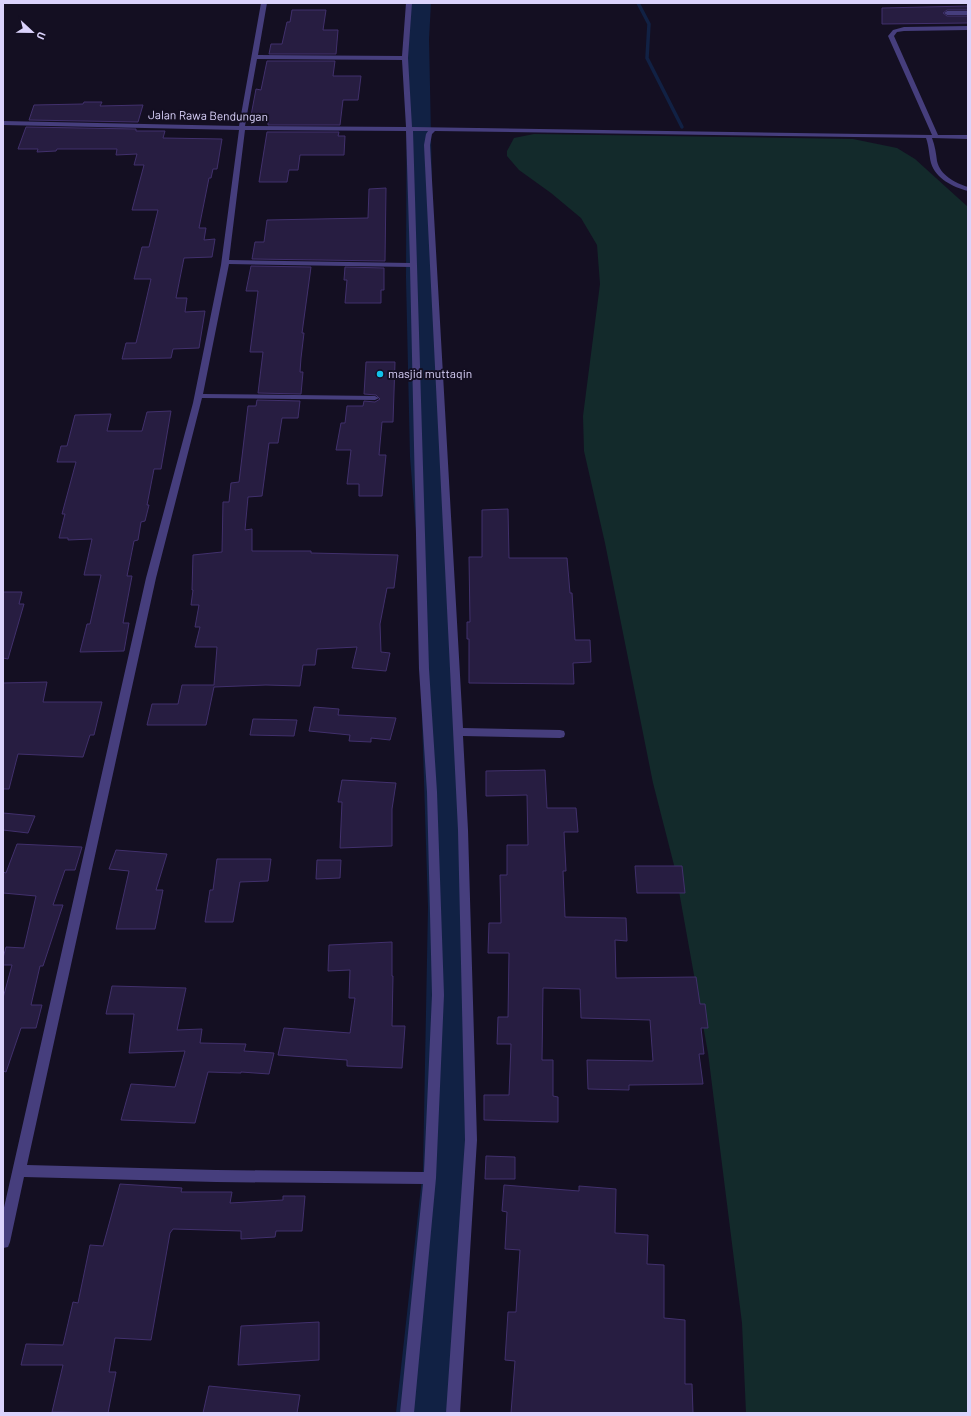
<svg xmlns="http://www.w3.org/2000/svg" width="971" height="1416" font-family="Barlow,sans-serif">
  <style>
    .green { fill: #132a2b }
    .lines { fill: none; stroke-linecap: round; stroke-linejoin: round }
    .stream { stroke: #112144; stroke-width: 3.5 }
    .river { fill: #112144; fill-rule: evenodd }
    .building { fill: #271d41; stroke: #41306c }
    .minor { fill: #463e7d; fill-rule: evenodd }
    .poi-dot { fill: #11c2ea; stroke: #140f22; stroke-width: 1.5 }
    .labels { text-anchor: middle; stroke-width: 4; stroke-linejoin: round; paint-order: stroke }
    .far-street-label { font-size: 12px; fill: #dbd3fc; stroke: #140f22 }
    .far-poi-label { font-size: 12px; fill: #dbd3fc; stroke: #140f22; text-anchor: start }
  </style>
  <rect width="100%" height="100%" fill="#140f22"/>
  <!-- green -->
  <polygon class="green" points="534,134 853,139 897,148 915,159 968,207 968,1413 746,1413 742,1323 708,1053 675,869 653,783 605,543 584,451 583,416 600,284 597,245 581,218 551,193 519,170 507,156 507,151 514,138"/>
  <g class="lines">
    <!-- stream -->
    <polyline class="stream" points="638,3 649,24 647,58 682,127"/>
    <!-- river -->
    <polygon class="river" points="411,3 431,3 429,39 434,278 442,457 450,531 470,907 473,1169 452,1413 396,1413 423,1169 428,907 416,531 410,457 406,278 407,39"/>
  </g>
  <!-- building -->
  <g class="building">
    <polygon points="968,6 968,10 947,10 943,13 947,16 968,16 968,23 882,24 882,8"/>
    <polygon points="292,10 326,10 323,30 338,30 336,54 269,54 271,44 282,44 287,22 290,22"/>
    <polygon points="267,61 335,61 333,76 361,76 358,100 343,100 340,125 268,125 268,120 250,121 256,89 261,90"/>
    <polygon points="84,102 102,102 100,106 143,105 138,122 29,120 34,105 83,104"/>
    <polygon points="26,127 136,129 136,131 165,131 163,138 222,139 217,169 213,169 211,178 209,178 199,228 206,228 204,240 215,239 212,257 184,258 176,298 187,298 185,312 205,311 199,348 173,349 171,358 122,359 126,343 136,343 139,331 151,279 134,279 142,247 149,247 158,210 132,210 144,165 134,165 137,154 116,155 117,149 57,149 56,151 37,152 38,149 18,149"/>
    <polygon points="267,132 339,132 338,136 345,136 344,155 300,155 298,170 289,170 287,182 259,182"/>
    <polygon points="386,188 385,261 252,259 255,242 264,242 267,220 368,218 369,189"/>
    <polygon points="251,266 311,267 302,333 304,333 301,358 300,372 303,372 301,394 258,393 263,352 250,352 258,291 246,291"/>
    <polygon points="345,267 384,268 384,290 381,290 381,303 345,303 347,280 344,280"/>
    <polygon points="366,362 395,362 393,422 382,422 379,455 386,455 382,496 359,496 359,484 347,484 351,450 336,450 341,423 345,423 347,406 363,406 364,401 375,402 380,399 376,395 364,394"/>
    <polygon points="257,400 300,401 298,418 282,418 278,443 269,443 262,496 248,497 245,530 252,529 252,551 311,551 311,553 398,555 394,588 387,588 380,624 381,652 390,653 386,671 352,668 357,647 317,649 315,665 303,665 300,686 266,685 214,687 206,725 147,725 152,704 178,704 182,685 214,685 217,647 195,647 200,627 195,627 199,605 191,605 193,590 192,590 193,555 222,552 223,502 229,502 231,483 239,482 248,406 256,406"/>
    <polygon points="171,411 161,469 154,469 147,505 149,505 145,521 141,522 138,540 134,541 127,576 132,576 123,623 129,623 124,651 80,652 87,624 90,624 101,575 84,575 92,539 68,540 68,538 59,538 65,514 62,514 76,462 57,462 61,446 67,446 75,415 111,414 107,431 142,431 147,412"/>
    <polygon points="508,509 509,558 567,558 570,593 572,593 575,640 590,640 591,662 573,663 574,684 469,683 469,639 467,639 467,622 470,622 469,557 482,557 482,510"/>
    <polygon points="3,592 22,592 19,604 24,604 8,659 3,658"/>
    <polygon points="47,682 43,702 102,702 94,735 90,735 83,757 18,754 9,789 3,789 3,683"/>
    <polygon points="314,707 339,709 338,715 396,718 390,740 371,738 371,742 349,741 350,735 309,731"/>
    <polygon points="253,719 297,720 294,736 250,735"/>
    <polygon points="545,770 547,808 576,808 578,832 564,832 566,871 563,871 565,917 626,918 627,941 615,940 616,978 696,977 700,1004 705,1004 708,1028 701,1028 704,1054 699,1054 703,1084 629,1085 629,1090 588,1089 587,1060 653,1061 650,1020 581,1018 580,989 543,988 542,1060 553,1060 553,1096 558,1097 558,1122 484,1120 484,1095 509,1095 511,1044 497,1044 498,1017 508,1017 509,953 488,953 489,923 501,923 500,875 507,875 507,845 528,845 527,795 486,796 486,771"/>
    <polygon points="342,780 396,783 392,809 392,846 340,848 342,802 338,802"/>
    <polygon points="3,813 35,816 28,833 3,830"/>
    <polygon points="17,844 82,847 75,870 65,870 53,905 63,905 43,966 40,966 31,1005 42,1005 36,1028 21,1028 6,1072 3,1071 3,998 12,965 3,965 3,958 6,947 24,948 36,896 3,893 3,872 6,873"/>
    <polygon points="116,850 167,854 156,890 163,890 155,929 116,929 129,871 109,869"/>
    <polygon points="217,859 271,859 268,881 240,882 233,922 205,922 210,890 213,890"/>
    <polygon points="317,860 341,860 340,878 316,879"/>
    <polygon points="635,866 682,866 685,893 637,893"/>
    <polygon points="392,942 392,976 393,976 392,1026 405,1026 402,1068 347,1066 347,1060 278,1055 284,1028 350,1033 355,998 349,998 350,970 328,971 329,945"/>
    <polygon points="112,986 186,988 177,1030 202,1029 200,1043 246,1044 244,1051 274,1053 269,1074 241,1072 241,1073 208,1072 195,1123 121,1120 131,1084 175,1087 185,1051 129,1053 134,1014 106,1014"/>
    <polygon points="486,1156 515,1157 515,1179 485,1179"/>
    <polygon points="120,1184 182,1188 181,1192 232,1192 230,1203 283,1200 283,1196 305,1196 302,1231 276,1231 275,1237 241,1239 241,1231 173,1229 170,1233 151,1340 115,1338 109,1372 116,1372 108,1413 52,1412 63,1365 21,1365 26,1344 63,1345 73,1302 78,1303 90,1245 103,1246"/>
    <polygon points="504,1185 579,1191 579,1186 616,1189 615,1233 648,1235 647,1264 664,1265 664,1318 685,1320 685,1384 692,1384 693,1413 511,1413 515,1361 505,1360 508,1312 516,1312 520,1250 505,1249 507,1212 502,1211"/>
    <polygon points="319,1322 319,1360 238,1365 241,1326"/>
    <polygon points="209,1386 300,1395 297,1413 203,1413"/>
  </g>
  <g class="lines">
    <!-- minor -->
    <g class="minor">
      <path d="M 261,3 L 267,3 L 258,55 L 402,56 L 406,3 L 412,3 L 408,58 L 412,127 L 932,135 L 888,36 L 893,30 L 904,27 L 968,26 L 968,30 L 904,31 L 897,32 L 894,36 L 938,135 L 968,135 L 968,139 L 932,138 C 935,146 936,153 937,161 C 940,175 955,183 968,187 L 968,191 C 953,187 936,179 931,163 C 929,155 929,146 926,138 L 435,131 L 432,134 L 430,145 L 463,728 L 560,730 L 564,731 L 565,734 L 564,737 L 560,738 L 463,736 L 468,830 L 477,1140 L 460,1413 L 446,1413 L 465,1140 L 458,830 L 424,145 L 426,134 L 428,131 L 413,131 L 429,669 L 437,792 L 444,995 L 436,1178 L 414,1413 L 400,1413 L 423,1184 L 216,1182 L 24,1177 L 10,1242 L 8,1247 L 3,1248 L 3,1212 L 146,578 L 193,403 L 221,265 L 239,130 L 3,125 L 3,121 L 239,126 ZM 257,59 L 402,60 L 406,127 L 245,126 ZM 245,130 L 406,131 L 410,263 L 229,260 ZM 229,264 L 410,267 L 419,669 L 427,792 L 432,995 L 424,1172 L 216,1170 L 27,1165 L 156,578 L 202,398 L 375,400 L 379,398 L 375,396 L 203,394 Z"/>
      <polygon points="968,11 968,15 947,15 944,13 947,11"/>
    </g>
  </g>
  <!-- markers -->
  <circle class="poi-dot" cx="380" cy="374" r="4"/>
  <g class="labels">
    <!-- far-street labels -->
    <g class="far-street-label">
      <text transform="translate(208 116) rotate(1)" y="4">Jalan Rawa Bendungan</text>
    </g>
    <!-- far-poi labels -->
    <g class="far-poi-label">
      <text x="388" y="378">masjid muttaqin</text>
    </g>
  </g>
  <!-- border -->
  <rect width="971" height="1416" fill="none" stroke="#dbd3fc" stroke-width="8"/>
  <!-- north arrow -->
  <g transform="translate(32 32) rotate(112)" stroke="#140f22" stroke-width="3" paint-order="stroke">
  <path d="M0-3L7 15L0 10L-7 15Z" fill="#dbd3fc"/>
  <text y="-6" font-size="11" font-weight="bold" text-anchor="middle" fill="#dbd3fc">U</text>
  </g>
</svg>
